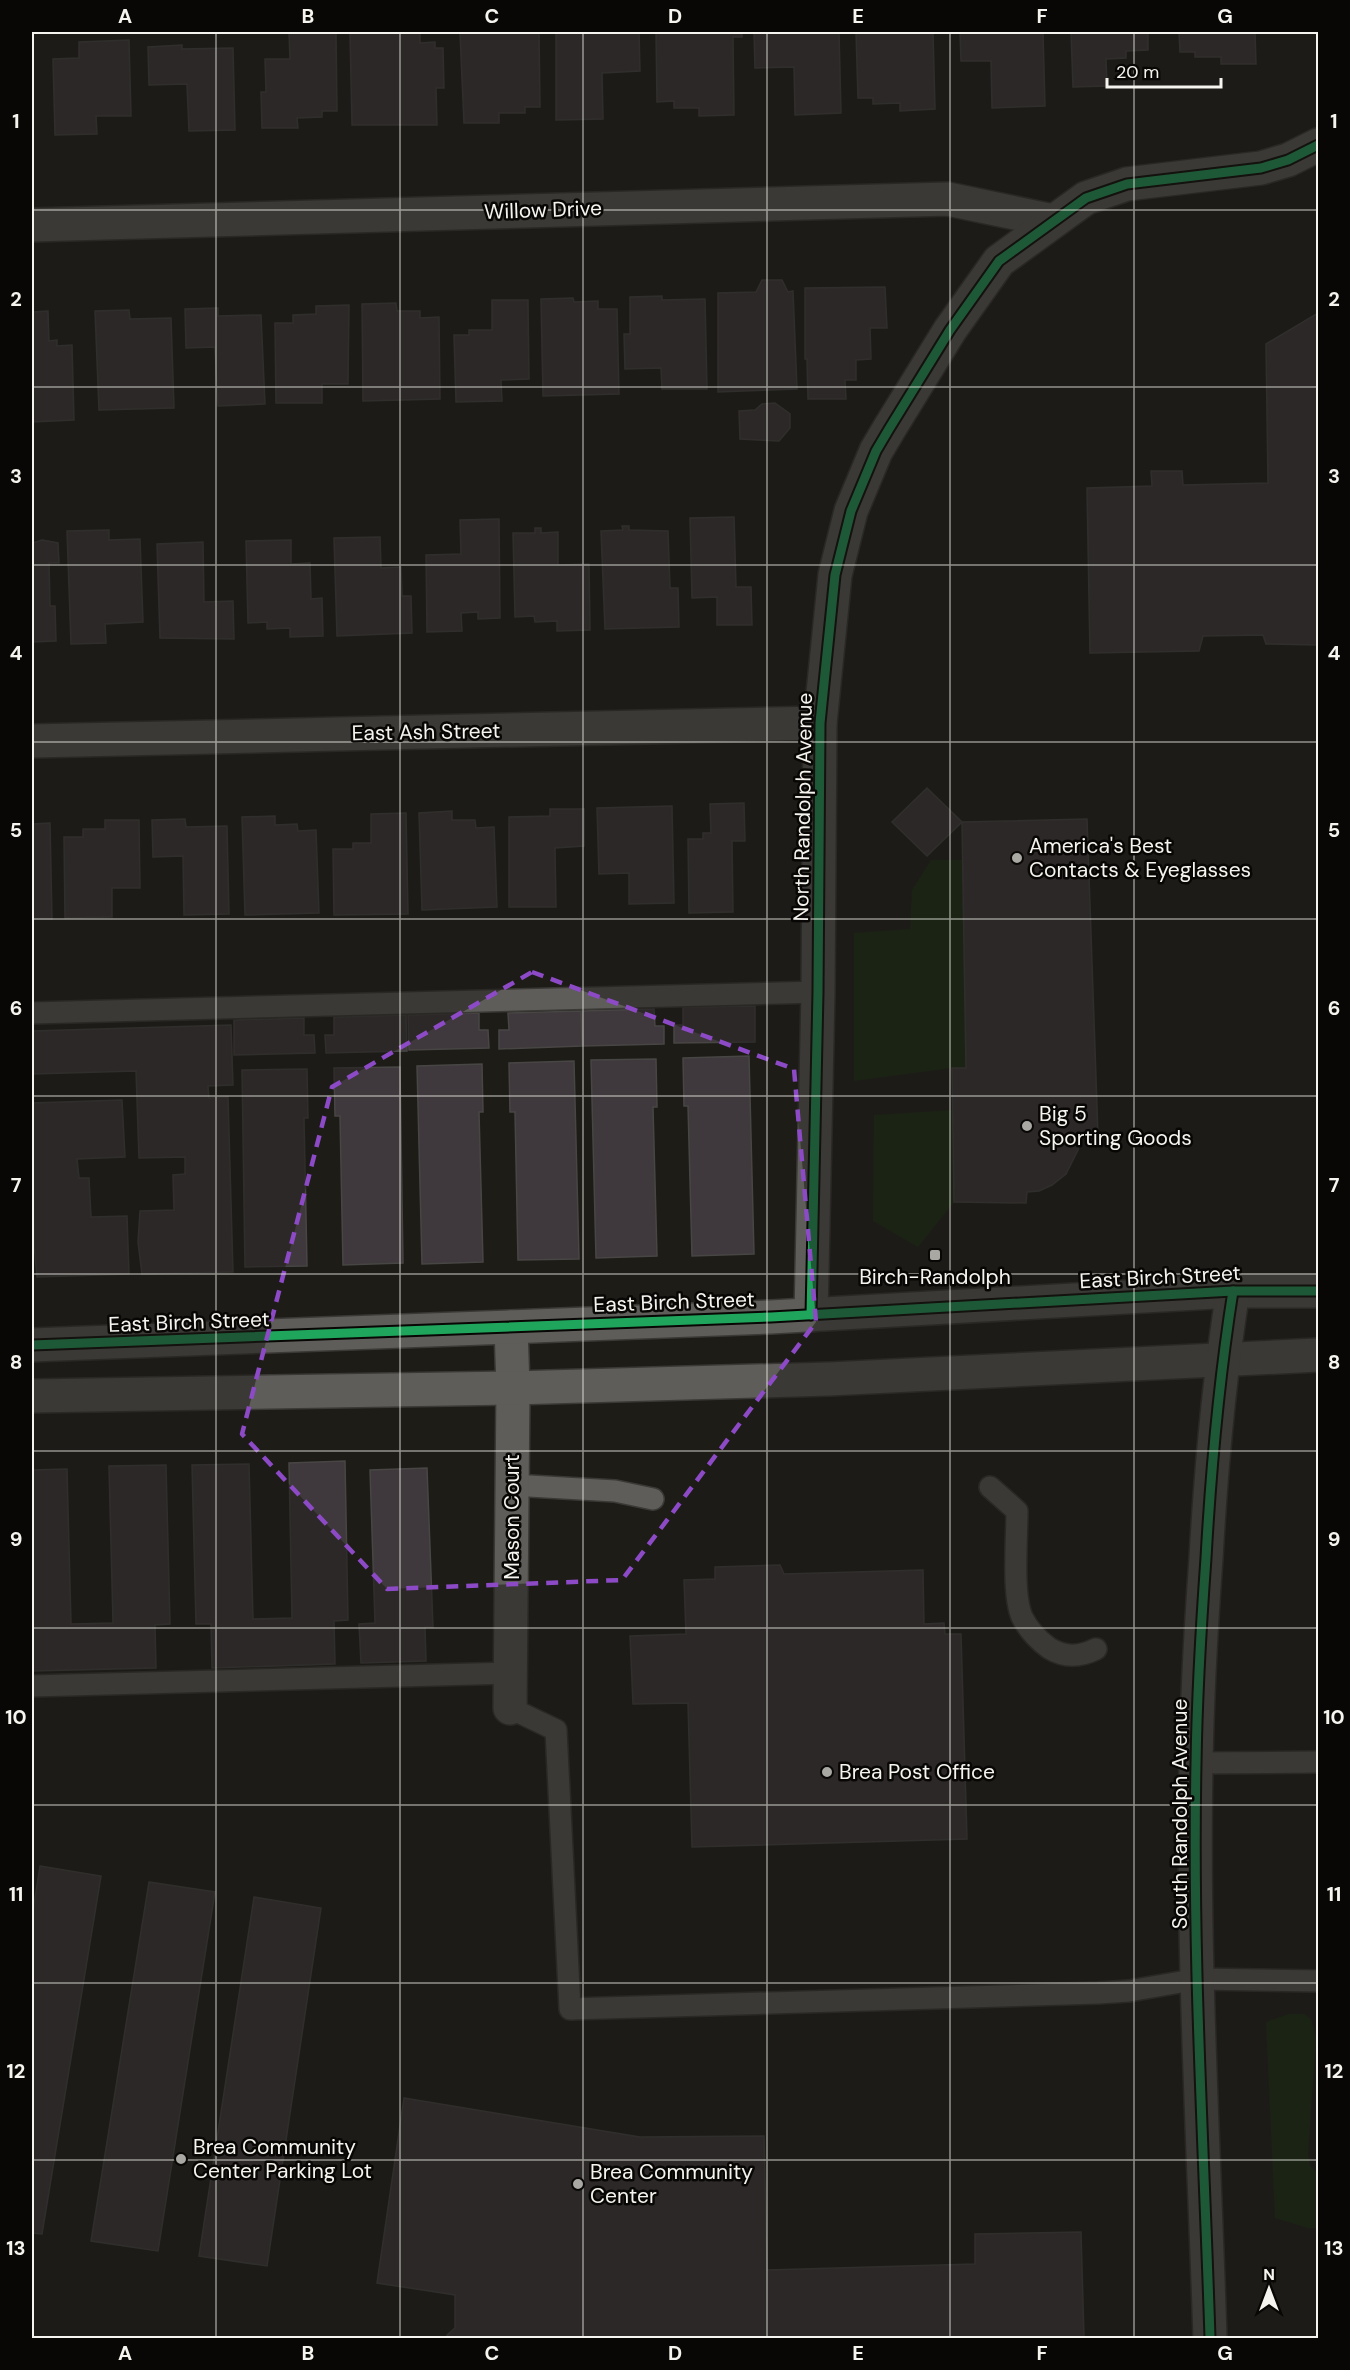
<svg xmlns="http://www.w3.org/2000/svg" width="1350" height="2370" font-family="'DM Sans',sans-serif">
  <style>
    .green { fill: #1a2d12 }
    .building { fill: #3f383c; stroke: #484645; stroke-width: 1.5 }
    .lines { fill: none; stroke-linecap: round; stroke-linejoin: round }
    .lane-casing { stroke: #3a3936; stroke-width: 24 }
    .street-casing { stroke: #3a3936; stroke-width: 36 }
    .secondary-casing { stroke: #3a3936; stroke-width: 36 }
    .lane { stroke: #5e5d59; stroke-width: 21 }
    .street { stroke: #5e5d59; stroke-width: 33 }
    .secondary { stroke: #5e5d59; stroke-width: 33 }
    .cycleway-casing { stroke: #090705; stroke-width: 13 }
    .cycleway { stroke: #20a55d; stroke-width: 9 }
    .marked { fill: none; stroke: #8d4ac6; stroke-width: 4.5; stroke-dasharray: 12 8; stroke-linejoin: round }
    .grid { fill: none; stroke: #f6f4ee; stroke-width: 1.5; stroke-opacity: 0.55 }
    .poi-dot { fill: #aaa8a3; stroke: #090705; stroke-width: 2 }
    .labels { text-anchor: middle; stroke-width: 5; stroke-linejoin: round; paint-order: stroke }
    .street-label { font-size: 21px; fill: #f6f4ee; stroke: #090705 }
    .poi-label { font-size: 21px; fill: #f6f4ee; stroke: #090705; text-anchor: start }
    .neatline { fill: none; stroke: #f6f4ee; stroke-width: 2 }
    .grid-label { font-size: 20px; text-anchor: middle; font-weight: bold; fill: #f6f4ee }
  </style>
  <rect width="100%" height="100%" fill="#1d1c17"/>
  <!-- green -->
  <g class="green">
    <polygon points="931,860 962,860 966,1068 952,1068 854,1081 854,933 910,929 912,890"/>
    <polygon points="953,1110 954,1202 918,1247 873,1221 874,1115"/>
    <polygon points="1289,2014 1304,2014 1311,2019 1316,2038 1308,2154 1310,2166 1318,2174 1318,2228 1308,2228 1275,2218 1266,2022"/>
  </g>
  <!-- building -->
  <g class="building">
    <polygon points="289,32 336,32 337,111 322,111 322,117 297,118 298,128 262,128 261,92 266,92 265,59 290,59"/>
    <polygon points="350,32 420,32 420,43 435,42 435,48 443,48 444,88 436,88 437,125 352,125"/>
    <polygon points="492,32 539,32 540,107 525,107 525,113 499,113 499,123 464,123 460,33"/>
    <polygon points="556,32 639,32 640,71 602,73 603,119 556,120"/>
    <polygon points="656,32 742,32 742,37 733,37 734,115 699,116 699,108 674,108 674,101 657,102"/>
    <polygon points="754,32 839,32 841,113 795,115 794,67 755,68"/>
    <polygon points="856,32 933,32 935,109 900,111 900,103 873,104 873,98 858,98"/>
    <polygon points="960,32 1043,32 1045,106 992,108 991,61 961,61"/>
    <polygon points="1071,32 1148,32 1148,50 1126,51 1126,58 1106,59 1107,86 1073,87"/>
    <polygon points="1179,32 1255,32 1256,64 1221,64 1221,57 1195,57 1195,52 1180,52"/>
    <polygon points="129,40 131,116 96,116 97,134 55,135 53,59 79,58 79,42"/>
    <polygon points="182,45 182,49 233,48 235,130 189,131 187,84 149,85 148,47"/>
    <polygon points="762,280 782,280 788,292 793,291 797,389 718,392 718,293 756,292"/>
    <polygon points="885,287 887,328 870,328 871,359 856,360 856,380 845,380 846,399 808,399 807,359 805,359 805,288"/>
    <polygon points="662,296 662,300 705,299 707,389 662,389 661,368 625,369 624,334 630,334 630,297"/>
    <polygon points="573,298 574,302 598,301 598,309 617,309 619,394 543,396 541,299"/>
    <polygon points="492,300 528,300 529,379 501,380 502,401 456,402 454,335 469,335 469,330 492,330"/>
    <polygon points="396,303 397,311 420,311 420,318 439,317 440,399 363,401 362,304"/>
    <polygon points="349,305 348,384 322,384 322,403 276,403 275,323 293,323 293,315 316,314 316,306"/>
    <polygon points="218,308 218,316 261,315 265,404 218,406 215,347 186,348 185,309"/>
    <polygon points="129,310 130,319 171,318 174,408 99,410 95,311"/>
    <polygon points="48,311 49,341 57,340 57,346 72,345 74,420 32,422 32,312"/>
    <polygon points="1318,313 1318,645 1266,644 1263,635 1203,636 1199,651 1090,653 1087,488 1152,486 1151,471 1182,471 1183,485 1268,483 1266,344"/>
    <polygon points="775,403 790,414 790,428 779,441 740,439 739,411 755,410 762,404"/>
    <polygon points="734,517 736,587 751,587 752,625 717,625 717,597 692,598 690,518"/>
    <polygon points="499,519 500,618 478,619 478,612 461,613 462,631 427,632 426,555 461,554 460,520"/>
    <polygon points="622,526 629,526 629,530 668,531 670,588 678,588 679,627 605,629 601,531 623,530"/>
    <polygon points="535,528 541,528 541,533 558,532 558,565 589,564 590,630 557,631 557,621 535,622 534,616 515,617 513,533 535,533"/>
    <polygon points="109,530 109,540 140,539 143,622 105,624 106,643 71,644 67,531"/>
    <polygon points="380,537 381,568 401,567 402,596 411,596 412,633 337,636 334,538"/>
    <polygon points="42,540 58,543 59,563 49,563 50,606 55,606 56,641 32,642 32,543"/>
    <polygon points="291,540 291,564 310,563 311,599 322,598 323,636 290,637 290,628 267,629 267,622 248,623 246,541"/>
    <polygon points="203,542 204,602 233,601 234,639 160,638 157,544"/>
    <polygon points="927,788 962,822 927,856 892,822"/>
    <polygon points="744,803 745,841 732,841 733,912 689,913 688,839 703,839 703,833 711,833 710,804"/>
    <polygon points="672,806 674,903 629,904 629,873 599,874 597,808"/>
    <polygon points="550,809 584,809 584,846 555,848 556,907 509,907 509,817 550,816"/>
    <polygon points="452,811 452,820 475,820 476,828 494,827 497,907 422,910 419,813"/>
    <polygon points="406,813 408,914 334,915 333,849 353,849 353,843 371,843 371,814"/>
    <polygon points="275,816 275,825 297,824 298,831 316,830 319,913 245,915 242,817"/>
    <polygon points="185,819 186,827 227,826 229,914 184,915 183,856 153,857 152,820"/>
    <polygon points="1087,819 1098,1135 1081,1132 1078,1150 1066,1174 1052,1185 1039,1191 1027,1192 1026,1203 954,1202 952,1068 966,1068 962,822"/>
    <polygon points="105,820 139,820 140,888 112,888 112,917 65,918 64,837 83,837 83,829 105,829"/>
    <polygon points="50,823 52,919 32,919 32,824"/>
    <polygon points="755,1006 755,1042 674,1043 674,1025 683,1025 683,1007"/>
    <polygon points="654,1009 655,1026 664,1026 664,1044 583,1046 582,1011"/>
    <polygon points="581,1011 582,1046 499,1049 499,1030 509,1030 508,1013"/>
    <polygon points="479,1013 479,1030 488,1030 489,1048 409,1050 408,1015"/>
    <polygon points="406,1015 407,1051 326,1053 325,1035 334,1035 334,1017"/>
    <polygon points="304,1018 304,1035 314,1035 315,1053 234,1055 234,1020"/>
    <polygon points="231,1025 233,1085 208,1086 209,1098 228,1097 233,1272 142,1274 138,1242 140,1211 174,1210 173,1175 185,1174 185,1157 139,1158 136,1071 32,1074 32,1031"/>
    <polygon points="749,1056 754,1254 692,1256 688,1106 684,1106 683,1058"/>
    <polygon points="656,1059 657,1107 653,1107 657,1256 596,1258 591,1060"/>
    <polygon points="574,1061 579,1259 518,1260 515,1112 510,1112 509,1063"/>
    <polygon points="482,1064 483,1112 479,1112 483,1262 422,1264 417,1066"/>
    <polygon points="400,1067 403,1263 343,1265 340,1116 335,1116 334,1068"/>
    <polygon points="307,1069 308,1118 304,1118 307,1266 245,1267 242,1070"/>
    <polygon points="122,1100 125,1157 77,1159 79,1178 89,1178 91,1217 127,1216 129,1274 37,1277 34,1244 32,1103"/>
    <polygon points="345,1461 348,1620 334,1621 335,1664 212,1668 211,1624 196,1624 192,1465 249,1464 253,1619 292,1618 289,1463"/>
    <polygon points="166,1465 170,1624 155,1625 156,1668 32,1671 32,1470 67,1469 71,1624 113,1623 109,1466"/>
    <polygon points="427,1468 433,1627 425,1627 426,1661 361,1663 359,1624 375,1623 370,1470"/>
    <polygon points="780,1565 784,1574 923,1570 924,1624 944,1623 945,1634 961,1634 967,1839 692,1847 688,1703 633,1704 630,1636 686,1634 684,1580 715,1579 715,1567"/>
    <polygon points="40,1866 101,1876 42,2234 32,2233 32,1917"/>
    <polygon points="149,1882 215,1892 158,2251 91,2241"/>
    <polygon points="254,1897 321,1908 267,2266 199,2256"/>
    <polygon points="404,2098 640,2137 764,2136 767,2270 975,2264 975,2234 1081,2232 1084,2338 447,2338 447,2335 455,2328 455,2295 377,2283"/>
  </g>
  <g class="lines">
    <!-- lane casing -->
    <g class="lane-casing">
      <g id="lane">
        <polyline points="32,1013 818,992"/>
        <polyline points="512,1485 615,1491 653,1499"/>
        <path d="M 990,1487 L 1017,1511 C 1017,1538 1012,1594 1022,1617 C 1028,1629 1038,1640 1049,1648 C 1065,1658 1080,1657 1096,1649"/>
        <polyline points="32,1686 511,1673"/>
        <polyline points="510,1708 556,1730 570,2009 1098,1993 1129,1991 1198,1979 1318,1981"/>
        <polyline points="1196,1763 1318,1762"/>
      </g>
    </g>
    <!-- street casing -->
    <g class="street-casing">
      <g id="street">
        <polyline points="32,225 948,199 1053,221"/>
        <polyline points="32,741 820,723"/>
        <polyline points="811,1315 818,992 820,723 835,575 851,511 876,451 889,429 950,330 999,261 1086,198 1127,184 1261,168 1288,160 1318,145"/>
        <polyline points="510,1708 513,1388 511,1327"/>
      </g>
    </g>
    <!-- secondary casing -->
    <g class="secondary-casing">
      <g id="secondary">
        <polyline points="32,1345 771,1317 1233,1291 1318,1291"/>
        <polyline points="32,1396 513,1388 829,1379 1318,1355"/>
        <path d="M 1210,2338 C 1204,2147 1192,1955 1196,1764 C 1197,1695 1201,1627 1206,1558 C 1211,1468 1219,1380 1233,1291"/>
      </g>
    </g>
    <!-- lane -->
    <use href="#lane" class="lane"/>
    <!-- street -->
    <use href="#street" class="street"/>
    <!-- secondary -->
    <use href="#secondary" class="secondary"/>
    <!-- cycleway casing -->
    <g class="cycleway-casing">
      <g id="cycleway">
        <polyline points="811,1315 818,992 820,723 835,575 851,511 876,451 889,429 950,330 999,261 1086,198 1127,184 1261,168 1288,160 1318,145"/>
        <polyline points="32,1345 771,1317 1233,1291 1318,1291"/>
        <path d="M 1210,2338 C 1204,2147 1192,1955 1196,1764 C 1197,1695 1201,1627 1206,1558 C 1211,1468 1219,1380 1233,1291"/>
      </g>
    </g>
    <!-- cycleway -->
    <use href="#cycleway" class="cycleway"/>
  </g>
  <!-- marked area -->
  <path d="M0 0H1350V2370H0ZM 532,972 L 794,1069 L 816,1322 L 622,1580 L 387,1589 L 242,1434 L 332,1087 Z" fill="#1d1c17" fill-opacity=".55" fill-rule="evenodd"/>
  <path class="marked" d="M 532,972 L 794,1069 L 816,1322 L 622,1580 L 387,1589 L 242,1434 L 332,1087 Z"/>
  <!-- grid -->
  <path class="grid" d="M 216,32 L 216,2338M 400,32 L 400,2338M 583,32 L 583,2338M 767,32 L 767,2338M 950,32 L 950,2338M 1134,32 L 1134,2338M 32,210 L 1318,210M 32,387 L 1318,387M 32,565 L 1318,565M 32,742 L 1318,742M 32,919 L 1318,919M 32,1096 L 1318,1096M 32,1274 L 1318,1274M 32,1451 L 1318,1451M 32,1628 L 1318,1628M 32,1805 L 1318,1805M 32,1983 L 1318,1983M 32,2160 L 1318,2160"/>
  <!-- markers -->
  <g class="poi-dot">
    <circle cx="1017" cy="858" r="6"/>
    <circle cx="1027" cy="1126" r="6"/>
    <rect x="929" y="1249" width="12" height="12" rx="3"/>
    <circle cx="827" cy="1772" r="6"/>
    <circle cx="181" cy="2159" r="6"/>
    <circle cx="578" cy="2184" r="6"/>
  </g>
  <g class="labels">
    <!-- street labels -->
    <g class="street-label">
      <text transform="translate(543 210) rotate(-2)" y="7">Willow Drive</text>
      <text transform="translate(426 732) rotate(-1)" y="7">East Ash Street</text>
      <text transform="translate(803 807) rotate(-89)" y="7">North Randolph Avenue</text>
      <text transform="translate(1160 1277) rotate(-3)" y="7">East Birch Street</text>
      <text transform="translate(674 1302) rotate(-2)" y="7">East Birch Street</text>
      <text transform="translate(189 1322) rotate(-2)" y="7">East Birch Street</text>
      <text transform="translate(512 1517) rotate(-90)" y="7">Mason Court</text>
      <text transform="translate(1180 1814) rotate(-90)" y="7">South Randolph Avenue</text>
    </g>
    <!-- poi labels -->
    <g class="poi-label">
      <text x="1029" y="853">America's Best<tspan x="1029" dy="24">Contacts &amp; Eyeglasses</tspan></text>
      <text x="1039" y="1121">Big 5<tspan x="1039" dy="24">Sporting Goods</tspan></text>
      <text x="935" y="1284" text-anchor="middle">Birch-Randolph</text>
      <text x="839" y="1779">Brea Post Office</text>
      <text x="193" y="2154">Brea Community<tspan x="193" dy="24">Center Parking Lot</tspan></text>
      <text x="590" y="2179">Brea Community<tspan x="590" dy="24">Center</tspan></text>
    </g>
  </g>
  <!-- border -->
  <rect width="1350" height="2370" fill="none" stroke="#090705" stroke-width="66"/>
  <!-- north arrow -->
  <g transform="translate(1269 2289)" stroke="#090705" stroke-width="4.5" paint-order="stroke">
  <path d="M0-4.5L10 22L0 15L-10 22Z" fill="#f6f4ee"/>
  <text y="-9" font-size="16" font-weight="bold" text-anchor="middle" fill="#f6f4ee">N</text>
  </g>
  <!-- scale -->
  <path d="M1107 78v9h114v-9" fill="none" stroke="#f6f4ee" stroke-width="3"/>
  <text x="1116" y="78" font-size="18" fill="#f6f4ee" stroke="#090705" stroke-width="4.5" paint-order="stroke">20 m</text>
  <rect x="33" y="33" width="1284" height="2304" class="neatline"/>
  <g class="grid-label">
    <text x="125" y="23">A</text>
    <text x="308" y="23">B</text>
    <text x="492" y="23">C</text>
    <text x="675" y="23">D</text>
    <text x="858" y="23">E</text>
    <text x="1042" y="23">F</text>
    <text x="1225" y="23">G</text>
    <text x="16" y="128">1</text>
    <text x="1334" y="128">1</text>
    <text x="16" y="306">2</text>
    <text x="1334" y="306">2</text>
    <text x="16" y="483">3</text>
    <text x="1334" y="483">3</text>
    <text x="16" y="660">4</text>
    <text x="1334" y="660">4</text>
    <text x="16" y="837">5</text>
    <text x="1334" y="837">5</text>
    <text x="16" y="1015">6</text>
    <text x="1334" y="1015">6</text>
    <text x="16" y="1192">7</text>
    <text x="1334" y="1192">7</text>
    <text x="16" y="1369">8</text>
    <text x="1334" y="1369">8</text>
    <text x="16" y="1546">9</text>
    <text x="1334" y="1546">9</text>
    <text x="16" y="1724">10</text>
    <text x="1334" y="1724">10</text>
    <text x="16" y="1901">11</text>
    <text x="1334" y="1901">11</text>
    <text x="16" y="2078">12</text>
    <text x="1334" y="2078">12</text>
    <text x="16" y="2255">13</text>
    <text x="1334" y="2255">13</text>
    <text x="125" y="2360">A</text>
    <text x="308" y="2360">B</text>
    <text x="492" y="2360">C</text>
    <text x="675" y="2360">D</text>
    <text x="858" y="2360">E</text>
    <text x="1042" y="2360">F</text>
    <text x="1225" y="2360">G</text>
  </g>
</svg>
